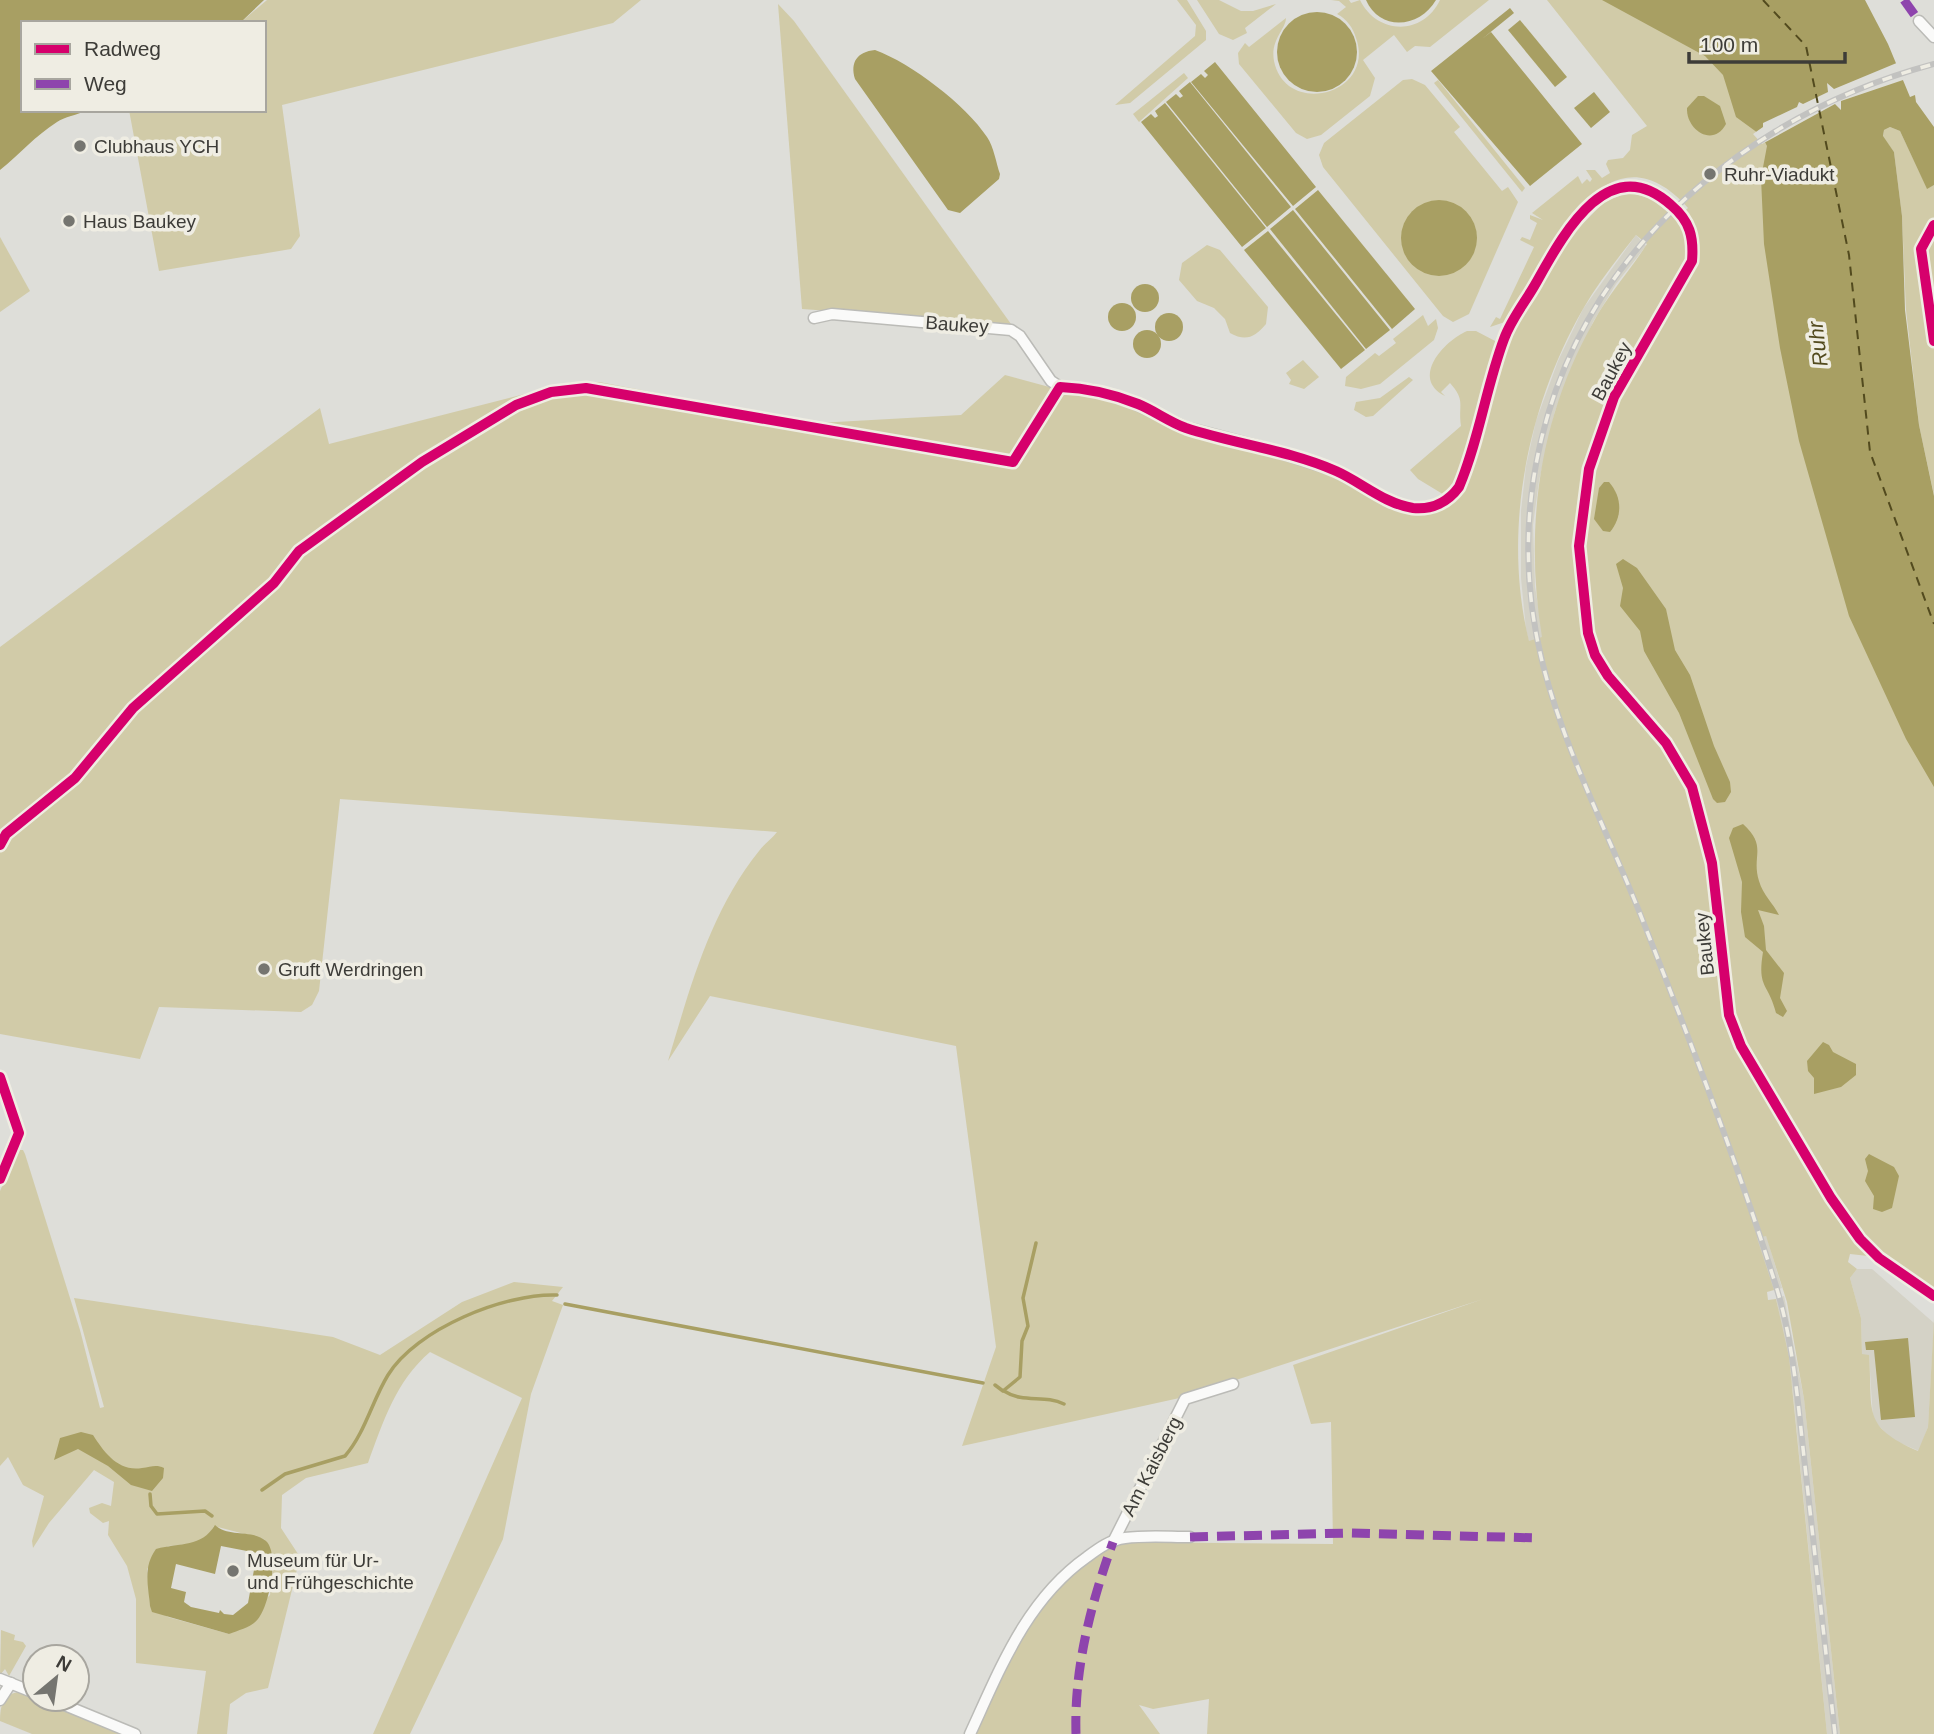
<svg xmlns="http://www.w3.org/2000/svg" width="1934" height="1734" font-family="Helvetica,sans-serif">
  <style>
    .built { fill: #d4d2c6 }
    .green { fill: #d1cba8; fill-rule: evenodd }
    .water { fill: #a89f63; fill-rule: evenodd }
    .pier { fill: #deded9 }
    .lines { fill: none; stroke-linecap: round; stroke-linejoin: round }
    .stream { stroke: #a89f63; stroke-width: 3.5 }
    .ferry { stroke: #524a1e; stroke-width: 2; stroke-dasharray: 9 7; stroke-linecap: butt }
    .minor-casing { stroke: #bbbbb7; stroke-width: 13 }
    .minor { stroke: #fafaf9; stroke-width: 10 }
    .rail-casing { stroke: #c2c2c0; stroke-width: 6 }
    .rail { stroke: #efede3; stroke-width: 3.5; stroke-dasharray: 10; stroke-linecap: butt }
    .quiet { stroke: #8e44ad; stroke-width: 9; stroke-dasharray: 18 9; stroke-linecap: butt }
    .cycleway-casing { stroke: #efede3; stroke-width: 15 }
    .cycleway { stroke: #d6006c; stroke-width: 10 }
    .poi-dot { fill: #757570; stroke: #efede3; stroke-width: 2.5 }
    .labels { text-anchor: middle; stroke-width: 7; stroke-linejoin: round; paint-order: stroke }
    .poi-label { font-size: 19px; fill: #3d3c38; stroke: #efede3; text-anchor: start }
    .street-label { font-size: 19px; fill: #3d3c38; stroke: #efede3 }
    .water-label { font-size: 21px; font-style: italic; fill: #524a1e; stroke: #efede3 }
  </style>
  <rect width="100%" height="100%" fill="#deded9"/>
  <!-- built -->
  <g class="built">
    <polygon points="1636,235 1646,246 1616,284 1593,322 1555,411 1539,481 1533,525 1535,587 1548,664 1768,1241 1782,1288 1774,1291 1534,663 1526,629 1521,578 1521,511 1526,466 1536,421 1558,361 1583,309"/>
    <polygon points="1857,1269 1872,1269 1934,1323 1928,1427 1919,1451 1891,1439 1873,1419 1869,1356 1862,1355 1861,1318 1850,1278"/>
    <polygon points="1784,1296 1804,1399 1840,1734 1827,1734 1793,1393 1776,1298"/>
  </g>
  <!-- green -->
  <g class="green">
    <polygon points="267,0 641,0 613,23 282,105 300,236 291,249 159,271 129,110 264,110 264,23 240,23"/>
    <polygon points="1177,0 1187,0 1206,31 1206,40 1130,103 1115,105 1195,36 1196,25"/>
    <polygon points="1197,0 1219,0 1241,11 1253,11 1276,4 1245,28 1247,33 1233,40 1219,34"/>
    <path d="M 1331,0 L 1349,0 L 1351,3 L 1360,0 C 1377,35 1423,36 1440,0 L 1489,0 L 1430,47 L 1415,46 L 1407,52 L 1394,35 L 1363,60 L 1375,78 L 1370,96 L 1321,135 L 1307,139 L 1296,133 L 1239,64 L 1238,53 L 1245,43 L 1249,47 L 1286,18 C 1286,29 1270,40 1274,61 C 1286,118 1376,94 1356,38 C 1353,28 1347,19 1337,14 L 1346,7 L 1339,1 Z"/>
    <path d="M 1547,0 L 1691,0 L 1763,76 L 1934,773 L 1934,1290 L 1897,1277 L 1868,1256 L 1850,1254 L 1848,1262 L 1857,1269 L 1850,1278 L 1861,1318 L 1862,1354 L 1869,1355 C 1873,1412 1861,1426 1918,1451 L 1928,1427 L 1934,1319 L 1934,1734 L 1840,1734 L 1804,1399 L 1787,1302 L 1766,1236 L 1757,1238 L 1774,1290 L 1767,1292 L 1768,1300 L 1776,1299 L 1789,1357 L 1827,1734 L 1207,1734 L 1209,1699 L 1153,1709 L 1139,1705 L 1160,1734 L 971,1734 L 1021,1630 L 1073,1568 L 1123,1542 L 1333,1544 L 1331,1422 L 1311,1424 L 1293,1365 L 1483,1299 L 1184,1397 L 962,1446 L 996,1347 L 956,1046 L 710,996 L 668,1061 C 690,988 710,912 759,851 C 764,844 772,839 777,832 L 340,799 L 319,991 L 312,1005 L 301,1012 L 159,1007 L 140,1059 L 0,1034 L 0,647 L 320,408 L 329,444 L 572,382 L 599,382 L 818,423 L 961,415 L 1005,375 L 1064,391 L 1077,390 L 1149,412 L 1169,428 L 1262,449 L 1332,472 L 1416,510 L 1453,499 L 1509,337 L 1569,238 L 1604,202 L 1629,192 L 1652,199 L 1676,219 L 1688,208 C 1603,113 1545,264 1505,322 L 1490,327 L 1496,317 L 1500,319 L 1534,247 L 1520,240 L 1522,237 L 1530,240 L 1537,223 L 1530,219 L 1530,215 L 1543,220 L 1532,213 L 1578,176 L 1582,184 L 1587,179 L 1590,182 L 1592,179 L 1586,170 L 1595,170 L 1602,178 L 1610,173 L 1606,164 L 1608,160 L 1623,158 L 1630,150 L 1632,135 L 1647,126 ZM 1636,235 L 1647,244 C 1629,272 1608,295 1594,321 C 1539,418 1524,528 1542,637 L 1529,641 C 1502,531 1527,407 1583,309 C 1598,283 1617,259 1636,235 Z"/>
    <polygon points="778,4 794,21 1011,324 802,309"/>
    <polygon points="1184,73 1188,78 1139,122 1133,114"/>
    <polygon points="1412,79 1425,85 1460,127 1454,132 1502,191 1508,187 1518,202 1469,314 1453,322 1443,316 1323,167 1319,155 1324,143 1403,80"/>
    <polygon points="1438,80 1525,188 1522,192 1434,83"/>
    <polygon points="1890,127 1900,131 1927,188 1934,185 1934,495 1919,425 1906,310 1902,216 1894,152 1883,137 1884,130"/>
    <polygon points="0,237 30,291 0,312"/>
    <path d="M 1207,245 L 1220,250 L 1268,307 L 1266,324 C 1255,337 1246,342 1230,333 L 1225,319 L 1214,308 L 1197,301 L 1179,280 L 1182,263 Z"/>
    <polygon points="1423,315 1428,326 1436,319 1438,328 1434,340 1380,384 1361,389 1345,386 1346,377 1375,353 1379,356 1396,343 1393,339"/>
    <path d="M 1467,331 L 1476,331 L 1497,342 L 1499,351 L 1476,417 L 1461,474 L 1446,496 L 1418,479 L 1410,470 L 1461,426 C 1458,404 1466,401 1450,383 L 1441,392 L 1445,396 C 1410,378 1444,341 1467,331 Z"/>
    <polygon points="1303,360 1319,377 1304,389 1289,384 1291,380 1286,373"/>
    <polygon points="1409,377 1413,380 1373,416 1366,417 1354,410 1356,402 1380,398"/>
    <path d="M 18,1150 L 23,1150 L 25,1154 L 80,1330 L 100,1408 L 104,1407 L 74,1298 L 333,1337 L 380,1355 L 462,1302 L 514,1282 L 563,1287 L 552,1301 L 563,1305 L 531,1394 L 503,1539 L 410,1734 L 373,1734 L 522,1398 L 430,1352 C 396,1381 383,1422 368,1463 L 306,1478 L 282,1495 L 281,1528 L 300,1557 L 268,1688 L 246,1693 L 230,1704 L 227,1734 L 197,1734 L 206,1671 L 136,1663 L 136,1599 L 127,1566 L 108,1535 L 109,1521 L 103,1523 L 90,1513 L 89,1508 L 102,1503 L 111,1506 L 114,1482 L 94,1470 L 49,1523 L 33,1548 L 32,1541 L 44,1496 L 23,1485 L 8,1457 L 0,1466 L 0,1191 ZM 214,1526 L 264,1539 L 274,1558 L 270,1595 L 229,1634 L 168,1617 L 150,1606 L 147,1569 L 168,1546 C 187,1544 206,1546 214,1526 Z"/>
    <polygon points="1,1630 15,1635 14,1640 23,1642 26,1646 9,1676 5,1669 0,1675"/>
    <path d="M 20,1692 L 122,1734 L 32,1734 L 0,1721 C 0,1706 3,1693 20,1692 Z"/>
  </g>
  <!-- water -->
  <g class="water">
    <path d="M 0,0 L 264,0 L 240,23 L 23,23 L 23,110 L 88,110 C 77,115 64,117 57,122 C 35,136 20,154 0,170 Z"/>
    <path d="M 1366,0 L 1436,0 C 1420,28 1380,32 1366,0 Z"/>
    <polygon points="1602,0 1865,0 1888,44 1910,97 1915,95 1916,102 1934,127 1934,185 1927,189 1900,131 1890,127 1884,130 1883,136 1894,152 1902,216 1905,310 1919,425 1934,496 1934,787 1906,739 1849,616 1799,441 1780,348 1764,244 1761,178 1767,146 1762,136 1736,117 1723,75 1705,56"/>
    <polygon points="1510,8 1514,13 1482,39 1491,32 1582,144 1530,186 1431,71"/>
    <circle cx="1317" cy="52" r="40"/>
    <polygon points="1520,20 1567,77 1555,87 1508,30"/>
    <path d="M 875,50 C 911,63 966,105 987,137 C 994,147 996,163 1000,174 L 999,179 L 960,213 L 948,210 L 855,79 C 850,62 857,52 875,50 Z"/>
    <polygon points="1215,62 1316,187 1293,206 1191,82 1201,74 1205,78 1208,75 1204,71"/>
    <polygon points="1190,82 1291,207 1267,227 1166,102 1176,94 1180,98 1183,96 1179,91"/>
    <polygon points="1594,92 1610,112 1591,128 1574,108"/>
    <path d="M 1698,96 L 1704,96 L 1720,106 L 1726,124 C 1713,148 1686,130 1687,108 Z"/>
    <polygon points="1165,103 1266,228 1242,247 1141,122 1151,114 1155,118 1158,116 1155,111"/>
    <polygon points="1318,190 1415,309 1392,329 1295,209"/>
    <circle cx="1439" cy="238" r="38"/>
    <polygon points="1293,210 1390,330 1366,349 1270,229"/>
    <polygon points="1268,231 1365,350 1341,369 1244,250"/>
    <circle cx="1145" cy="298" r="14"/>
    <circle cx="1122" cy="317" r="14"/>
    <circle cx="1169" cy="327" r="14"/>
    <circle cx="1147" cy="344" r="14"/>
    <path d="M 1604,482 L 1609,482 C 1622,497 1623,516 1610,532 L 1603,531 L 1594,519 L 1599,488 Z"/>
    <polygon points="1623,559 1637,568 1666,609 1675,650 1690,675 1714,746 1730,782 1731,792 1725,802 1717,803 1713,799 1679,713 1644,651 1640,631 1620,606 1623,588 1616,564"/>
    <path d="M 1743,824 C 1768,847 1751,855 1759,881 C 1763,895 1773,903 1779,915 L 1758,910 L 1764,926 L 1766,950 L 1784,973 L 1780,998 L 1787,1011 L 1783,1017 L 1776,1013 C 1768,982 1757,989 1763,952 L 1745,937 L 1741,912 L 1742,882 L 1729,838 L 1733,828 Z"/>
    <polygon points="1823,1042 1829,1045 1833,1052 1856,1064 1856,1075 1841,1087 1814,1094 1814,1078 1808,1071 1807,1061"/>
    <polygon points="1869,1154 1894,1167 1899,1176 1892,1208 1882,1212 1873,1209 1874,1196 1865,1181 1868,1171 1865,1159"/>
    <polygon points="1908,1338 1915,1417 1881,1420 1874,1350 1866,1350 1865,1342"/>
    <path d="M 81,1432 L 93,1435 C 104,1452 118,1472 142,1468 C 151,1467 156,1464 164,1468 L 163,1478 L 152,1491 L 131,1485 L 108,1466 L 78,1449 L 54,1460 L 60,1438 Z"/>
    <path d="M 215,1525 C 229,1538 252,1529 266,1541 C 280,1554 269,1606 258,1619 C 252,1627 239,1630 229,1634 L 152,1612 L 150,1606 C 148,1584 143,1567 156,1549 C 181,1542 201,1548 215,1525 ZM 221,1546 L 257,1553 L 248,1603 L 233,1615 L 224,1614 L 220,1610 L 219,1613 L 191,1607 L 184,1602 L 186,1592 L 171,1588 L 176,1564 L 215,1574 Z"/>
  </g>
  <!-- pier -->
  <polygon class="pier" points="1899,62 1906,79 1841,101 1841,110 1835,104 1762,144 1753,134 1763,127 1763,123 1797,107 1799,102 1803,104 1828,92 1827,83 1834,89"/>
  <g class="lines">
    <!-- stream -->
    <g class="stream">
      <polyline points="565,1304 983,1383"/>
      <polyline points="995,1385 1003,1391 1020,1377 1022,1341 1028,1326 1023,1298 1036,1243"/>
      <path d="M 1004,1391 C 1024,1404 1044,1394 1064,1404"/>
      <path d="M 262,1490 L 285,1474 L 345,1456 C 365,1433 372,1401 388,1375 C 416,1329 505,1293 557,1295"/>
      <polyline points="150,1494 151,1506 157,1514 205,1511 212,1516"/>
    </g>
    <!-- ferry -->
    <polyline class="ferry" points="1763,0 1806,46 1849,255 1870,452 1934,624"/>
    <!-- minor casing -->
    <g class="minor-casing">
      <g id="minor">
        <polyline points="1919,21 1934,37"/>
        <path d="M 814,318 L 832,314 L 1011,330 L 1020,336 L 1051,381 L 1060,387 L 1092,390 L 1131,402 L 1185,427 L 1262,447 L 1333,470 L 1398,505 L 1415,508 L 1433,507 L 1451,497 L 1459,487 C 1479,440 1486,387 1504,339 C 1511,319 1526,301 1536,283 C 1563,235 1608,149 1671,205 C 1690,221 1694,237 1692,261 L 1614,397 L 1589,469 L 1579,546 L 1588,633 L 1595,655 L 1608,676 L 1666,743 L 1692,787 L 1712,863 L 1729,1015 L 1741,1046 L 1831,1198 L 1860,1239 L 1879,1258 L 1934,1296"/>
        <polyline points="0,1077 19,1133 0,1179"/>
        <polyline points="1113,1542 1185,1399 1233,1384"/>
        <polyline points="0,1679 35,1693"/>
        <polyline points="50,1699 135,1734"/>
        <polyline points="0,1700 11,1683"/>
        <path d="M 970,1734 C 1000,1669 1026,1600 1087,1557 C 1099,1548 1110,1540 1125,1538 C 1146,1535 1169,1537 1190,1537"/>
      </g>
    </g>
    <!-- minor -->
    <use href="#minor" class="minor"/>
    <!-- rail casing -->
    <g class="rail-casing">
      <path id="rail" d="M 1835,1734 C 1825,1645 1815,1556 1805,1466 C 1798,1406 1794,1344 1776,1286 C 1737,1161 1689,1038 1641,916 C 1608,833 1565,751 1543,665 C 1505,516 1542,358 1643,242 C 1719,155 1822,94 1934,64"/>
    </g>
    <!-- rail -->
    <use href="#rail" class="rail"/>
    <!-- quiet -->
    <g class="quiet">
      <polyline points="1904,0 1919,21"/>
      <polyline points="1190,1537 1349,1533 1539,1538"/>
      <path d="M 1076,1734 C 1074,1667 1091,1604 1113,1542"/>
    </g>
    <!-- cycleway casing -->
    <g class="cycleway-casing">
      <g id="cycleway">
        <polyline points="1934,225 1921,249 1934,341"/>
        <path d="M 0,845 L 6,834 L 75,778 L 133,708 L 274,583 L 299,551 L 422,462 L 516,405 L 551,392 L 586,388 L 1013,462 L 1060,387 C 1086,388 1113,394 1138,404 C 1155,411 1169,422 1186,428 C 1235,444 1288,450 1336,471 C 1361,482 1385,504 1413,508 C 1432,510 1448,502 1459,487 C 1479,440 1486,387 1504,339 C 1511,319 1526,301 1536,283 C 1563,235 1608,149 1671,205 C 1690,221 1694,237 1692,261 L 1614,397 L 1589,469 L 1579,546 L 1588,633 L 1595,655 L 1608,676 L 1666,743 L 1692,787 L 1712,863 L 1729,1015 L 1741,1046 L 1831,1198 L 1860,1239 L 1879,1258 L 1934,1296"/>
        <polyline points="0,1077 19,1133 0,1179"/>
      </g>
    </g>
    <!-- cycleway -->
    <use href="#cycleway" class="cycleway"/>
  </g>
  <!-- markers -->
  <g class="poi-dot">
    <circle cx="80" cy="146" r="7"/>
    <circle cx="1710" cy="174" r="7"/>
    <circle cx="69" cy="221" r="7"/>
    <circle cx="264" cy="969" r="7"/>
    <circle cx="233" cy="1571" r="7"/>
  </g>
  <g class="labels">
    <!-- poi labels -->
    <g class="poi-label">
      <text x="94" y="153">Clubhaus YCH</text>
      <text x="1724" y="181">Ruhr-Viadukt</text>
      <text x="83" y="228">Haus Baukey</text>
      <text x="278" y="976">Gruft Werdringen</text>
      <text x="247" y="1567">Museum für Ur-<tspan x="247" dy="22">und Frühgeschichte</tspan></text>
    </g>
    <!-- street labels -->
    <g class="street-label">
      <text transform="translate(957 324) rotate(4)" y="7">Baukey</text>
      <text transform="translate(1611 371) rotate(-62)" y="7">Baukey</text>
      <text transform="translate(1704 944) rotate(-96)" y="7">Baukey</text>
      <text transform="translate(1151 1466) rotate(-63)" y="7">Am Kaisberg</text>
    </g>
    <!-- water labels -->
    <g class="water-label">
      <text transform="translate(1818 344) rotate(-97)" y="7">Ruhr</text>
    </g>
  </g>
  <!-- legend -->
  <rect x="21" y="21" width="245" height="91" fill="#efede3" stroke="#a8a69f" stroke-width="2"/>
  <rect x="35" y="44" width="35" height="10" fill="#d6006c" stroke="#a8a69f" stroke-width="2"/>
  <text x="84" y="56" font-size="21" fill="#3d3c38">Radweg</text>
  <rect x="35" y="79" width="35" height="10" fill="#8e44ad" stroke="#a8a69f" stroke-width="2"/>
  <text x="84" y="91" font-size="21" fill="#3d3c38">Weg</text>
  <!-- north arrow -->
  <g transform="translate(56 1678) rotate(29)"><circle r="33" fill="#efede3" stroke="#a8a69f" stroke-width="2"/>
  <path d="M0-5L12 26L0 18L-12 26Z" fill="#757570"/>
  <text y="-10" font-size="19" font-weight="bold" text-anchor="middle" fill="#3d3c38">N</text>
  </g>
  <!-- scale -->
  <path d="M1689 52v10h156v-10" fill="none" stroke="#3d3c38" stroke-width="3.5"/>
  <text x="1700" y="52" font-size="21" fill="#3d3c38" stroke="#efede3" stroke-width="5" paint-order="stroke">100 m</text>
</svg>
